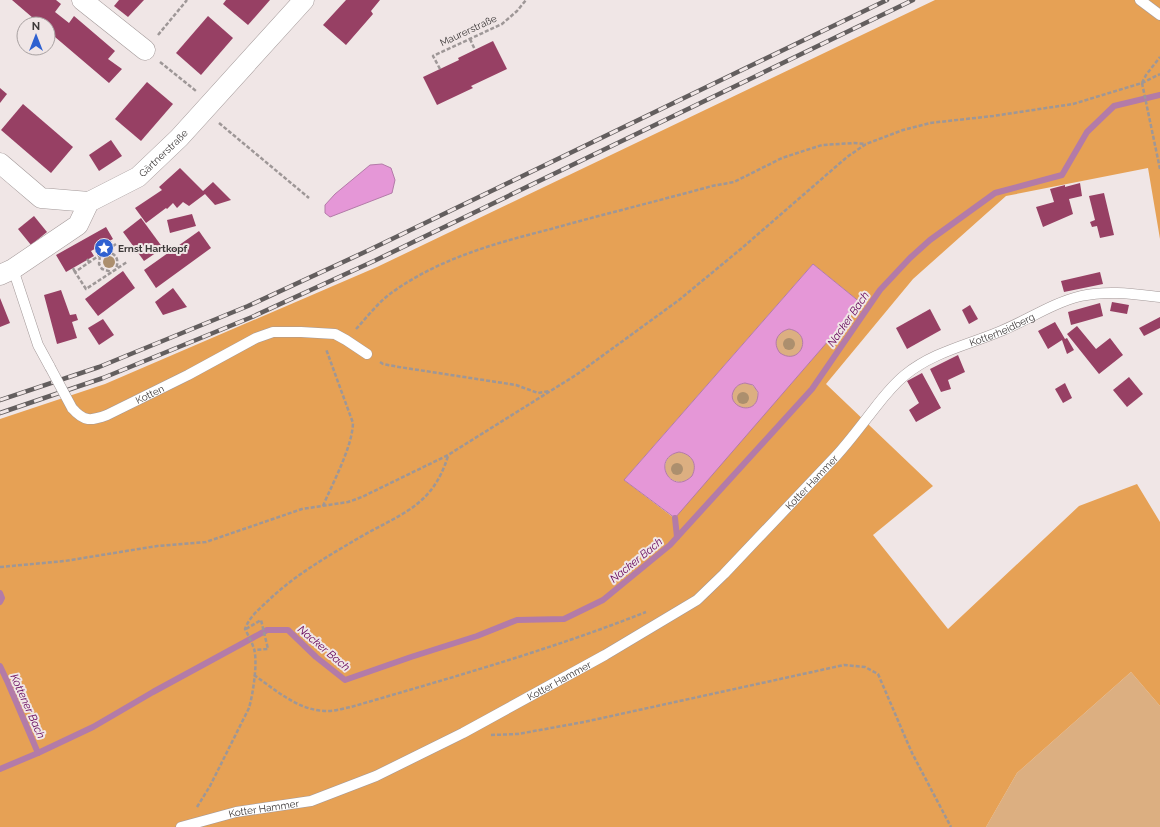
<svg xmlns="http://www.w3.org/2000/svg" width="1160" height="827" font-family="Raleway,sans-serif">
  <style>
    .green { fill: #dcaf81 }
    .forest { fill: #e6a155; fill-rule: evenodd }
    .water { fill: #e597d7; stroke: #b37ba8; fill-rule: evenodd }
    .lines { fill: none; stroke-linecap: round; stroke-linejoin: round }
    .stream { stroke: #b37ba8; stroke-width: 6 }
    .building { fill: #974064 }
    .service-casing { stroke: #a39999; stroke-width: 11 }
    .minor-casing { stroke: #a39999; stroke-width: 21 }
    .path { stroke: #9e9797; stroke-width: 2.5; stroke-dasharray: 4 2; stroke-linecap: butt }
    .service { stroke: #fff; stroke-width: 10 }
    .minor { stroke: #fff; stroke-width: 20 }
    .rail-casing { stroke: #635e5e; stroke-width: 4.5 }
    .rail { stroke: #f0e6e6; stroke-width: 3; stroke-dasharray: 9; stroke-linecap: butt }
    .service-bridge-casing { stroke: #a39999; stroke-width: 11; stroke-linecap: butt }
    .service-bridge { stroke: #fff; stroke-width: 10 }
    .tree { fill: #ac8f6e }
    .labels { text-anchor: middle; stroke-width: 4; stroke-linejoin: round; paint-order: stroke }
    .street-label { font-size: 10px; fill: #3d3939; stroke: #f0e6e6 }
    .poi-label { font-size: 10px; font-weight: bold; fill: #3d3939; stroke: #f0e6e6; text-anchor: start }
    .water-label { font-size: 11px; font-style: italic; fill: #63025a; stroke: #f0e6e6 }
  </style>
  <rect width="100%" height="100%" fill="#f0e6e6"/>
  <!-- green -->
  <g class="green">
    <circle cx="789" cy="343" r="14"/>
    <circle cx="745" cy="396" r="13"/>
    <circle cx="680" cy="467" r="15"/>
    <polygon points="1131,672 1160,706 1160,827 986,827 1017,773"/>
  </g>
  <!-- forest -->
  <path class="forest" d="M 935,0 L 1160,0 L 1160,239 L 1148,168 L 1006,196 L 913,279 L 826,384 L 933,486 L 873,535 L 948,629 L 1079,506 L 1137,484 L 1160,522 L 1160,706 L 1131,672 L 1017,773 L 986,827 L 0,827 L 0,419 L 105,384 L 377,267 ZM 813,264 L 861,303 L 674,518 L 624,480 Z"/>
  <!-- water -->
  <g class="water">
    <polygon points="382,164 391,168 395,180 392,193 330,217 325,213 325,205 335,194 370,165"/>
    <path d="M 813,264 L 861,303 L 675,518 L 624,480 ZM 789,329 C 814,333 801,367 780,353 C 772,343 777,332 789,329 ZM 745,383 L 753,385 L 758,392 C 759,419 724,407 734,390 C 737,385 740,384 745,383 ZM 679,452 C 692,454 698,464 692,476 C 671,497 650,458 679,452 Z"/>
  </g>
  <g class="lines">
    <!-- stream -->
    <g class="stream">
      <polyline points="675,518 677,537"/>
      <polyline points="0,593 2,598 0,602"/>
      <polyline points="0,666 8,683 38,753"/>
      <polyline points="0,769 38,753 93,727 153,692 267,630 288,630 316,657 345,680 411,657 477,636 517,620 564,619 603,600 670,545 812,389 880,290 910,258 930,240 995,193 1062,175 1087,132 1114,106 1160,95"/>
    </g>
  </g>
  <!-- building -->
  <g class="building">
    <polygon points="12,0 56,0 61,4 55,12 69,23 74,16 115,51 108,59 122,69 109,83 48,31 48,24 40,24"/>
    <polygon points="119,0 144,0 128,17 114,6"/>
    <polygon points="226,0 270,0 248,25 223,4"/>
    <polygon points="346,0 380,0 371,11 373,14 346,45 323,25"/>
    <polygon points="208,16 233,38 201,75 176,53"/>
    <polygon points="493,41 507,69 471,86 473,88 437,105 423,77 459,60 458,58"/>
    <polygon points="147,82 173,104 141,141 115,119"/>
    <polygon points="0,88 7,94 0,103"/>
    <polygon points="23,104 73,147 51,173 1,130"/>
    <polygon points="111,140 122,156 99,171 89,155"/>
    <polygon points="180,168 203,191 213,182 231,200 215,205 205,194 189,206 183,202 177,208 173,203 167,209 166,208 146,223 135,208 162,190 159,187"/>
    <polygon points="1080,183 1082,196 1069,199 1073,214 1043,227 1036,207 1054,202 1050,189 1065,185 1065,187"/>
    <polygon points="1104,193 1114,235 1100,238 1097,226 1092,227 1090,222 1095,220 1089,196"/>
    <polygon points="192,214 196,226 170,233 167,220"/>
    <polygon points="34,216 47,232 31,245 18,229"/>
    <polygon points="141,218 163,248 144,261 123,232"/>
    <polygon points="106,227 113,239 91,251 94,256 66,272 56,255"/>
    <polygon points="199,231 211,248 156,288 144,270"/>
    <polygon points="123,271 135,288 98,316 85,299"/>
    <polygon points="1100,272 1103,284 1064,292 1061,281"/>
    <polygon points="173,288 187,307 163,315 155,302"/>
    <polygon points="61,290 70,315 76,314 78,320 72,322 77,338 57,344 44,295"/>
    <polygon points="0,298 10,323 0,327"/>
    <polygon points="1112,302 1129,305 1127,314 1110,311"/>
    <polygon points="1100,303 1103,316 1071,325 1068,312"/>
    <polygon points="970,305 978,319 969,324 962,310"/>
    <polygon points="930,309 941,330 907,349 896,328"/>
    <polygon points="1160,317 1160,328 1144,336 1139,328"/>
    <polygon points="103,319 114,335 99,345 88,328"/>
    <polygon points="1055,322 1065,339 1067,338 1074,350 1067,354 1062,340 1048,349 1038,331"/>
    <polygon points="1077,326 1096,349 1110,338 1123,355 1099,374 1067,334"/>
    <polygon points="958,355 965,372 948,380 951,389 941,392 930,369"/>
    <polygon points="922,373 941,408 916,422 909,410 919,403 907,381"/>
    <polygon points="1129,377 1143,394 1127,407 1113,390"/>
    <polygon points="1065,383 1072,398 1063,403 1055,389"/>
  </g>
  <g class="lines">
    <!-- service casing -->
    <g class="service-casing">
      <g id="service">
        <polyline points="1140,0 1160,15"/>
        <polyline points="13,269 38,345 50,367"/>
        <path id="s1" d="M 72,408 C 84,422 91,421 107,415 L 188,375 L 256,338 L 273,332 L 301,332 L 335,334 L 346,340 L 367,354"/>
        <path id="s2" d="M 181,827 L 236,812 L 311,801 L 376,776 L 463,733 L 605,655 L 697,600 L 724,574 L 836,456 C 847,444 857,431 867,418 C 879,403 889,388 905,375 C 933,352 968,345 1001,331 C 1028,320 1052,303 1081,296 C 1108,290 1134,294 1160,297"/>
      </g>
    </g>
    <!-- minor casing -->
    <g class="minor-casing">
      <g id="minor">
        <polyline points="82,0 145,50"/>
        <polyline points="0,163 41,198 89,202"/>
        <path id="s3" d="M 0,275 L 13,269 L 78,225 L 89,202 L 138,177 L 179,138 L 304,0"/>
      </g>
    </g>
    <!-- path -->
    <g class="path">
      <polyline points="158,35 187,0"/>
      <polyline points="470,39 475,50"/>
      <polyline points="160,62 196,91"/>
      <polyline points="440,69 433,56 502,24 517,11 526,0"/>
      <polyline points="1142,83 1160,169"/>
      <polyline points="1142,83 1146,75 1160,57"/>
      <polyline points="219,123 309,198"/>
      <polyline points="116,244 75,272 86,289 127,262"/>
      <polyline points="102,245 106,252"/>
      <path d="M 106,252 C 117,253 119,260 116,269"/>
      <polyline points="100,256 99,264 102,269 112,272"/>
      <polyline points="87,259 90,263"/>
      <polyline points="73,268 75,272"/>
      <path d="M 356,329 C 368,316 379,301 394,291 C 441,258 496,243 551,229 C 604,214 658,201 712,186 L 734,182 L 782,158 L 822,145 L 854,143 L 866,144"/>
      <polyline points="380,362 383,364 399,367 516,385 538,393 549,391"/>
      <path d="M 323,506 C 333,482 352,448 353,423 L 326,349"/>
      <polyline points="0,567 65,561 157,546 206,542 302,509 348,502 362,497 448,455 576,375 679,300 742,248 847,157 866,144 903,130 930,123 993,116 1073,104 1142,83 1160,74"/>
      <polyline points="246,629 261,620 268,649 255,650"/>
      <path d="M 254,675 C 277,691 300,712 329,711 C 336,711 344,708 351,707 C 450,678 550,650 646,612"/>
      <polyline points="491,735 518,734 584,722 844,665 865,667 878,674 912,753 951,827"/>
      <path d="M 197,807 L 210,786 L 249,708 C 253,694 258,662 254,649 C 252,642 248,635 245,629 C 250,615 262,607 272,597 C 297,574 328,556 357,539 C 399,514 432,508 448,456"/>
    </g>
    <!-- service -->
    <use href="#service" class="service"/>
    <!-- minor -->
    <use href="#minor" class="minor"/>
    <!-- rail casing -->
    <g class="rail-casing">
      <g id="rail">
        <polyline points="0,400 99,367 248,306 367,251 887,0"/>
        <polyline points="0,413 103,378 252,317 374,261 913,0"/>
      </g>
    </g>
    <!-- rail -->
    <use href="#rail" class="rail"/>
    <!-- service-bridge casing -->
    <g class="service-bridge-casing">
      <polyline id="service-bridge" points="50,367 72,408"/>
    </g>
    <!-- service-bridge -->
    <use href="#service-bridge" class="service-bridge"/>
  </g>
  <!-- trees -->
  <g class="tree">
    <circle cx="109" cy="262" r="6"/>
    <circle cx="789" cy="344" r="6"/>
    <circle cx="743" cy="398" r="6"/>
    <circle cx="677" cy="469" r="6"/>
  </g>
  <!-- icons -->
  <defs>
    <g id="sight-disc" transform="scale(1)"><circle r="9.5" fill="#2f61d0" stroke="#f0e6e6"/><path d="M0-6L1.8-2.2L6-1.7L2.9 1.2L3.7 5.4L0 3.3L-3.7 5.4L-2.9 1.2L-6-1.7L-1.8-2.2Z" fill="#fff"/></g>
  </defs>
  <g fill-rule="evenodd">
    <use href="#sight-disc" x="104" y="248"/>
  </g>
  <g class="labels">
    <!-- street labels -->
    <g class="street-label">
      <text transform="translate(468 30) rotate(-25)" y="4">Maurerstraße</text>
      <text dy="4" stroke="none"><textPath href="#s3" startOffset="208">Gärtnerstraße</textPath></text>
      <text dy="4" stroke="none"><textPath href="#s2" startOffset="983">Kotterheidberg</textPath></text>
      <text dy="4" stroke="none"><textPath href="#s1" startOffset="87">Kotten</textPath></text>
      <text dy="4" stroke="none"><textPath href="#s2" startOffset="733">Kotter Hammer</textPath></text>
      <text dy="4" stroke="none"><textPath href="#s2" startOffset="409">Kotter Hammer</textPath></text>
      <text dy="4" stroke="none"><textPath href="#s2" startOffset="85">Kotter Hammer</textPath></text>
    </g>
    <!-- poi labels -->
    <g class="poi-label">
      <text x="118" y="252">Ernst Hartkopf</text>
    </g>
    <!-- water labels -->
    <g class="water-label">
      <text transform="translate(848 319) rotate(-55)" y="4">Nacker Bach</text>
      <text transform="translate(636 560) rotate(-39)" y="4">Nacker Bach</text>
      <text transform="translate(324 648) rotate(40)" y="4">Nacker Bach</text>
      <text transform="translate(28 706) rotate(66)" y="4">Kottener Bach</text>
    </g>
  </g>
  <!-- north arrow -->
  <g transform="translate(36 36)"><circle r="19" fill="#f0e6e6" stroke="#a8a1a1"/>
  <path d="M0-3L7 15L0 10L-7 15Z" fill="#2f61d0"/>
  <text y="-6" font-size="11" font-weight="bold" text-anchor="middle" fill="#3d3939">N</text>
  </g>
</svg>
